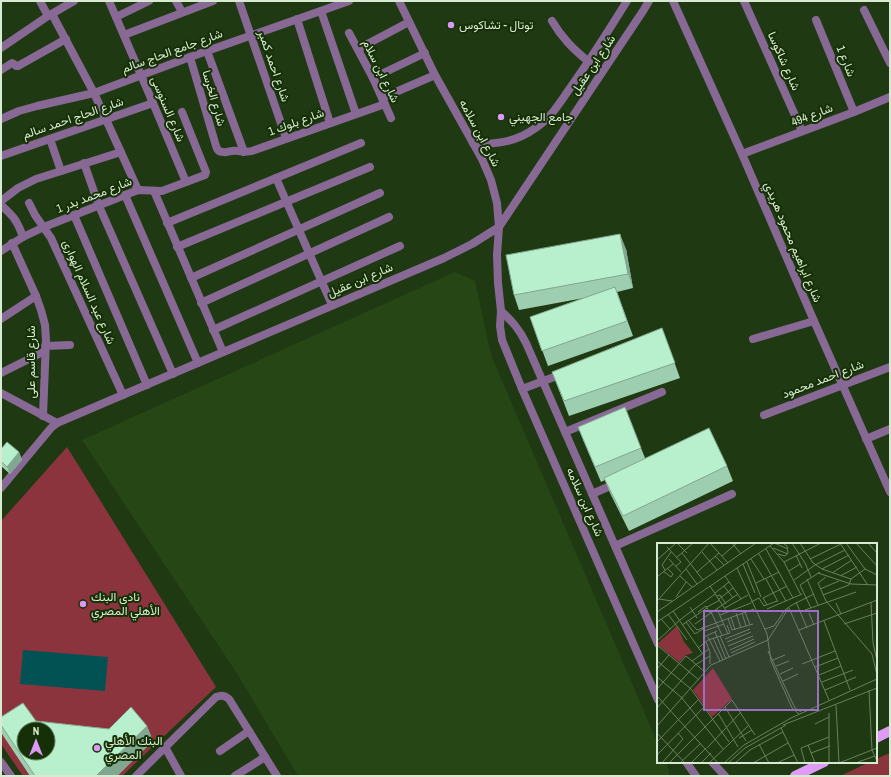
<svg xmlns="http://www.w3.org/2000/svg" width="891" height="777" font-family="'Archivo Narrow',Vazirmatn,sans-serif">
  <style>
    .built { fill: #264616 }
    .green { fill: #8b343d; fill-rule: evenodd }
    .water { fill: #025253 }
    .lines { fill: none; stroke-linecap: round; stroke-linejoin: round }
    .minor { stroke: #886894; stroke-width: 8 }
    .tertiary { stroke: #886894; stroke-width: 8 }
    .primary { stroke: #de9cf6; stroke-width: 10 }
    .wall { fill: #9eceb0 }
    .shaded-wall { fill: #81a790 }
    .building { fill: #b8efcd; stroke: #81a790; fill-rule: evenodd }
    .poi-dot { fill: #dc99f4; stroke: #153006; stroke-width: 1.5 }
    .labels { text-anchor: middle; stroke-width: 4; stroke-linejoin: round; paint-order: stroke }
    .poi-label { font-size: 12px; fill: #d9ead2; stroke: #153006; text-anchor: start }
    .street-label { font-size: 12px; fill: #d9ead2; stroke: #153006 }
    .inset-road { fill: none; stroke: #69805f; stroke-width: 1 }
    .view { fill: #9c6ec6; fill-opacity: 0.15; stroke: #9c6ec6; stroke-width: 2 }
    .inset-edge { fill: none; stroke: #d9ead2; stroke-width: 2 }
  </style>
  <rect width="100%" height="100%" fill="#1f3a12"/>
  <!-- built -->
  <polygon class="built" points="455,272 475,281 491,355 658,744 658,762 666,762 669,770 669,776 298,776 238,675 82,440"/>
  <!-- green -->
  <g class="green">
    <path d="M 67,447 L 216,687 L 122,776 L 23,776 L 1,744 L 1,521 ZM 24,729 L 48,729 L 48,753 L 24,753 Z"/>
    <polygon points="890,753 890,776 840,776 870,762 876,762 876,759"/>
  </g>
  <!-- water -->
  <polygon class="water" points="23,650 108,657 105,691 20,684"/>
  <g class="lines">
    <!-- minor -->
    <g class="minor">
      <polyline points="40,1 48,16"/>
      <polyline points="109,1 153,103 186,182"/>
      <polyline points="176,1 182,12"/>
      <polyline points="239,1 286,138"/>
      <polyline points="673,1 742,154 814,321 890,492"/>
      <polyline points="744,1 802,131"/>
      <polyline points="864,10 890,63"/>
      <polyline points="321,11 356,114"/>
      <polyline points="52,14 94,93 138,190"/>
      <polyline points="116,17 149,1"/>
      <polyline points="297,19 330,123"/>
      <polyline points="816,20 854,112"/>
      <path d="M 552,21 C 562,38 573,49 589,62"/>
      <polyline points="349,33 373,78 391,118"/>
      <polyline points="124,35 213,1"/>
      <polyline points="1,48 48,16 74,1"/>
      <polyline points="358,49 409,22"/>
      <polyline points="207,51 244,152"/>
      <path d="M 190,57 L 216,146 C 217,150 219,152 223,152 C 226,153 229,151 232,151 C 239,150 245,153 252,151 L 385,104"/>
      <polyline points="1,70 12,63 14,64 16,66 18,66 66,39"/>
      <polyline points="373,78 425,53"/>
      <polyline points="382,98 435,75"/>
      <polyline points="1,119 19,111 37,106 94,93 190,57 349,1"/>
      <polyline points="50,139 61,171"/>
      <path d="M 473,143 C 495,145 516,142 534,129 C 550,119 560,103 570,88 C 590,60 609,30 627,1"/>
      <polyline points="742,154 854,112 890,97"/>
      <polyline points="1,156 153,103"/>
      <polyline points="84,163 99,206 173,374"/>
      <polyline points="276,178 332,305"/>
      <polyline points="154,191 223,352"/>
      <polyline points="125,195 198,363"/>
      <polyline points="1,201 18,188 36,179 121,152"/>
      <polyline points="29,203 35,215 51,238 123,395"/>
      <path d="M 1,205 C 14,217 17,220 23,237"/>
      <polyline points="74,215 147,385"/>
      <polyline points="167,223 361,143"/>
      <polyline points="12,243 36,296 41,310 45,325 46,340 43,416"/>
      <polyline points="177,247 370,167"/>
      <polyline points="1,251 23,237 44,227 138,190 162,191 205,175 206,172 182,112"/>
      <polyline points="191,278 380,193"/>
      <polyline points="201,303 389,217"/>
      <polyline points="1,319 36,296"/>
      <polyline points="213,330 400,246"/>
      <polyline points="753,339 814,321"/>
      <polyline points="45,346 70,345"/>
      <polyline points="1,373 45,351"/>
      <polyline points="522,389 565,373"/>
      <polyline points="1,393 57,423"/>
      <polyline points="764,415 890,367"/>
      <polyline points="565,432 662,392"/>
      <polyline points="866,439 890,429"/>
      <polyline points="1,488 51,428 57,423 444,258 472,244 499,227 643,11 649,1"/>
      <polyline points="592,494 617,483"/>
      <polyline points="615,546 732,494"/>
      <polyline points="165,747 181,776"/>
      <polyline points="220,751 249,731"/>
      <polyline points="1,762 11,776"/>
      <path d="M 136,776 L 216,697 C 221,695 224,695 229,699 L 277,776"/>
      <polyline points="235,776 265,757"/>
    </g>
    <!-- tertiary -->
    <g class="tertiary">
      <polyline points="399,1 435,75 482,159 491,180 497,203 499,227 497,255 498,283 501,311 500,326 502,340 522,389 658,700"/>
      <path d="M 501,311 C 513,322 519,329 526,343 L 658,644"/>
      <polyline points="686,762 696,776"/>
      <polyline points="712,762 725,776"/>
    </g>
    <!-- primary -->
    <g class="primary">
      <polyline points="876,738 890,731"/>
      <polyline points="795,776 824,762"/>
    </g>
  </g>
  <!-- wall -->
  <g class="wall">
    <polygon points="626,249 633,288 617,292 633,336 548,366 530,317 584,298 519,310 514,295"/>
    <polygon points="662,328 680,378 569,416 552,372"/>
    <polygon points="578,427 641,448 645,458 727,466 733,481 629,531 610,493 605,480 601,482 584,442"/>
    <polygon points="1,449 19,452 22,460 10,474 1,466"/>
    <polygon points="1,717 109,729 147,726 153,741 117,776 30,776 2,734 1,731"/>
  </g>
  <!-- shaded-wall -->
  <g class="shaded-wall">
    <polygon points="620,234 626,249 633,288 628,274"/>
    <polygon points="19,452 22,460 10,474 7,467"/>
    <polygon points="147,726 153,741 117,776 96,776"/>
  </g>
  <!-- building -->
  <g class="building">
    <polygon points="620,234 628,274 514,295 506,255"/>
    <polygon points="615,287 627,321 542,351 530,317"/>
    <polygon points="662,328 675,363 564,401 552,372"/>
    <polygon points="625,407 641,448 595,467 578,427"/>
    <polygon points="709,428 727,466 623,516 604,478"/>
    <polygon points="7,442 19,452 7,467 1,461 1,449"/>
    <path d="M 23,703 L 36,721 L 109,729 L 131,707 L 147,726 L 96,776 L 35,776 L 1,725 L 1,717 ZM 24,729 L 48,729 L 48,753 L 24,753 Z"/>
  </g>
  <!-- markers -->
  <g class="poi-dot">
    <circle cx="451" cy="25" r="4"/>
    <circle cx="501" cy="117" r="4"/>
    <circle cx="83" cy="604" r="4"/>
    <circle cx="97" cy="748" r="4"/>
  </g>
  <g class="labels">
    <!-- poi labels -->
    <g class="poi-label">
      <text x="459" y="29">توتال - تشاكوس</text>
      <text x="509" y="121">جامع الجهيني</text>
      <text x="91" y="601">نادي البنك<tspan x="91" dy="14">الأهلي المصري</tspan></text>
      <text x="105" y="745">البنك الأهلي<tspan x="105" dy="14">المصري</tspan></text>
    </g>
    <!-- street labels -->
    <g class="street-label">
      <text transform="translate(172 51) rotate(-20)" y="4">شارع جامع الحاج سالم</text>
      <text transform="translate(784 61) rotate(66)" y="4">شارع شاكوسا</text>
      <text transform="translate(846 61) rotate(68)" y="4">شارع 1</text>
      <text transform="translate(593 65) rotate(-56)" y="4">شارع ابن عقيل</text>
      <text transform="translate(274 66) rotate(71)" y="4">شارع احمد كمبر</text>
      <text transform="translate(381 71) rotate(64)" y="4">شارع ابن سلام</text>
      <text transform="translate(214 98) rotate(74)" y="4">شارع الخرسا</text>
      <text transform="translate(168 109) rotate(67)" y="4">شارع السنوسى</text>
      <text transform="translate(812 115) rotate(-21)" y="4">شارع 494</text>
      <text transform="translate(73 118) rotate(-19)" y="4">شارع الحاج احمد سالم</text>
      <text transform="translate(296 122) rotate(-20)" y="4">شارع بلوك 1</text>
      <text transform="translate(480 133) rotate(62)" y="4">شارع ابن سلامه</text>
      <text transform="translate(94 195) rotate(-21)" y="4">شارع محمد بدر 1</text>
      <text transform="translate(793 242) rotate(67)" y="4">شارع ابراهيم محمود هريدي</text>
      <text transform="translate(360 280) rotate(-23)" y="4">شارع ابن عقيل</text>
      <text transform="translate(89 292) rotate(66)" y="4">شارع عبد السلام الهوارى</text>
      <text transform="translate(31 362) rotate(-90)" y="4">شارع قاسم على</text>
      <text transform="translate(823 379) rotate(-21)" y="4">شارع احمد محمود</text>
      <text transform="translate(585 502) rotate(66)" y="4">شارع ابن سلامه</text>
    </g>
  </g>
  <!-- overview -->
  <g transform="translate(657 543)">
    <rect width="220" height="220" fill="#1f3a12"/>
    <path d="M 20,83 L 27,99 L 36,110 L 29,112 L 22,119 L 0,101 ZM 56,125 L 75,156 L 55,174 L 36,147 Z" fill="#8b343d"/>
    <path class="inset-road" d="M 20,0 L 30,10M 53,0 L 71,20M 75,0 L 84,11M 117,0 L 131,6M 135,0 L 148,20 L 154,34M 143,0 L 156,20 L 165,26 L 194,36 L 208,26M 183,0 L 210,41M 189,0 L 208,26 L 220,32M 199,0 L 220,23M 211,0 L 220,10M 113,3 L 127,19 L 144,52M 10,4 L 24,19 L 19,23M 116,5 L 131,11M 109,6 L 136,55M 45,9 L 60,27M 25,10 L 46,37M 102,11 L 129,58M 121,11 L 128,13 L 131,10 L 130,3 L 126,0M 139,12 L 145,25M 58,13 L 67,22M 65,13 L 80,0M 19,15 L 36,0M 12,16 L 24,29M 94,16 L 107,36M 153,16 L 184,1M 0,17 L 19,0M 90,19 L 104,54M 127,19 L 164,0M 86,21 L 98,50M 80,25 L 110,91 L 114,118 L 135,165 L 142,171M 29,26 L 40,41M 165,26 L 192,12M 8,27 L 5,22 L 14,9M 6,28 L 14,34 L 16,31 L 10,25M 132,28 L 143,21M 40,29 L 62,10M 161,30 L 194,41 L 220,42M 175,30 L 195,17M 23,33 L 35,44M 68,33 L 84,56M 183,33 L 200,24M 0,34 L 16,21M 169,34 L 161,40 L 169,58 L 215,111 L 220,132M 109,36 L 121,59M 150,36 L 161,62M 137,37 L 158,22 L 188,7M 99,40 L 122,29M 53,43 L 70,69M 67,43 L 76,55M 163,46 L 182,38M 58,50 L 72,39M 166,52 L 192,42 L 194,36M 60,53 L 63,52 L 69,61M 19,54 L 29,39M 2,56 L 15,58M 62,56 L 76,45M 0,58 L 52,0M 94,59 L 102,55 L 107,63 L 120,58M 139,59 L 150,85M 214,59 L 216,100 L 220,118M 179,60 L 184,71M 110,62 L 106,55 L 130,43M 33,64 L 40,75M 50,64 L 63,57M 68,65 L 91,52M 132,65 L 172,157M 154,65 L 143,42 L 163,29M 60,66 L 71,91M 110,66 L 145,51M 148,67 L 199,49M 16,68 L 45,110M 0,69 L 99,0M 41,69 L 49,63 L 53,70M 54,69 L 65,92M 88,69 L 93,82M 79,70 L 84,85M 85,70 L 89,83M 152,70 L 157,82M 11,71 L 30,97M 63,72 L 94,60M 74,74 L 78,87M 71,75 L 75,87 L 96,81M 4,76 L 13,86M 31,77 L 40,87 L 97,66M 167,78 L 193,147M 0,79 L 117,0M 29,79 L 38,91 L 46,86M 38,81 L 81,51M 187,81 L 220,70M 25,82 L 50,65M 45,84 L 47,88 L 67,81M 108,86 L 117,83 L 128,67 L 135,62 L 157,51M 142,87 L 220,57M 58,89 L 69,116M 63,93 L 72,114M 47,94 L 60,88M 51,94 L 63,118M 56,95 L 66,117M 68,96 L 93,86M 0,98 L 24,76 L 58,51M 49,99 L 53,109 L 53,121M 70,99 L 94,89M 0,102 L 42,137M 71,103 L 96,93M 41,105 L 51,97 L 73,90 L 70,82M 73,107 L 97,96M 111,108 L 138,165 L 144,169M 74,110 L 98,99M 116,117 L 128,112M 0,118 L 34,146 L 72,199M 35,118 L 52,106M 145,121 L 178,108M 119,123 L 132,118M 158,124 L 181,115M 0,126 L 12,112M 123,131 L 136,125M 162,132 L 184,123M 0,134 L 24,154 L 66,206M 126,138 L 141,131M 165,139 L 196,127M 0,146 L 29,113 L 48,129M 168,147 L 199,134M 212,147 L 215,207 L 220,218M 0,153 L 61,220M 179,162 L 182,220 L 220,205M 68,164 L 89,198M 0,165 L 38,122 L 53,113M 61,170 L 81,204M 172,170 L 172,220M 23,175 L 41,157M 158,181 L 172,174M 126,182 L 220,145M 0,183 L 54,122 L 111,97 L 131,66M 124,185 L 141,220M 0,190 L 28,220M 82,195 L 95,187M 0,199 L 23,175M 102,201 L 112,220M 151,202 L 158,220M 50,205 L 84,169M 154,210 L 173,203M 0,212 L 47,164M 201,219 L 218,213M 5,220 L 26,196 L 21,190M 12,220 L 75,157 L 98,192M 23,220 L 44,200M 34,220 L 49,205M 44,220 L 54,210M 52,220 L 92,182M 67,220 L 87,202 L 134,175 L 220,136M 71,220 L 88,205 L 129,182M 78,220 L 93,207 L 126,189M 96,220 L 131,200M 120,220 L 137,212M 148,220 L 144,205 L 172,194"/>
    <path class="view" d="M 47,68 L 161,68 L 161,167 L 47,167 Z"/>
    <rect width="220" height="220" class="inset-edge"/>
  </g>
  <!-- border -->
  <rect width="891" height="777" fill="none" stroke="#d9ead2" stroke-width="4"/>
  <!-- north arrow -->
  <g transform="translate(36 741)"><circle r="19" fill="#153006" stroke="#637a58"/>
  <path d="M0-3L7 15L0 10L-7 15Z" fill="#dc99f4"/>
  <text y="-6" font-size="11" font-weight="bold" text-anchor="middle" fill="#d9ead2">N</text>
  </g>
</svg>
